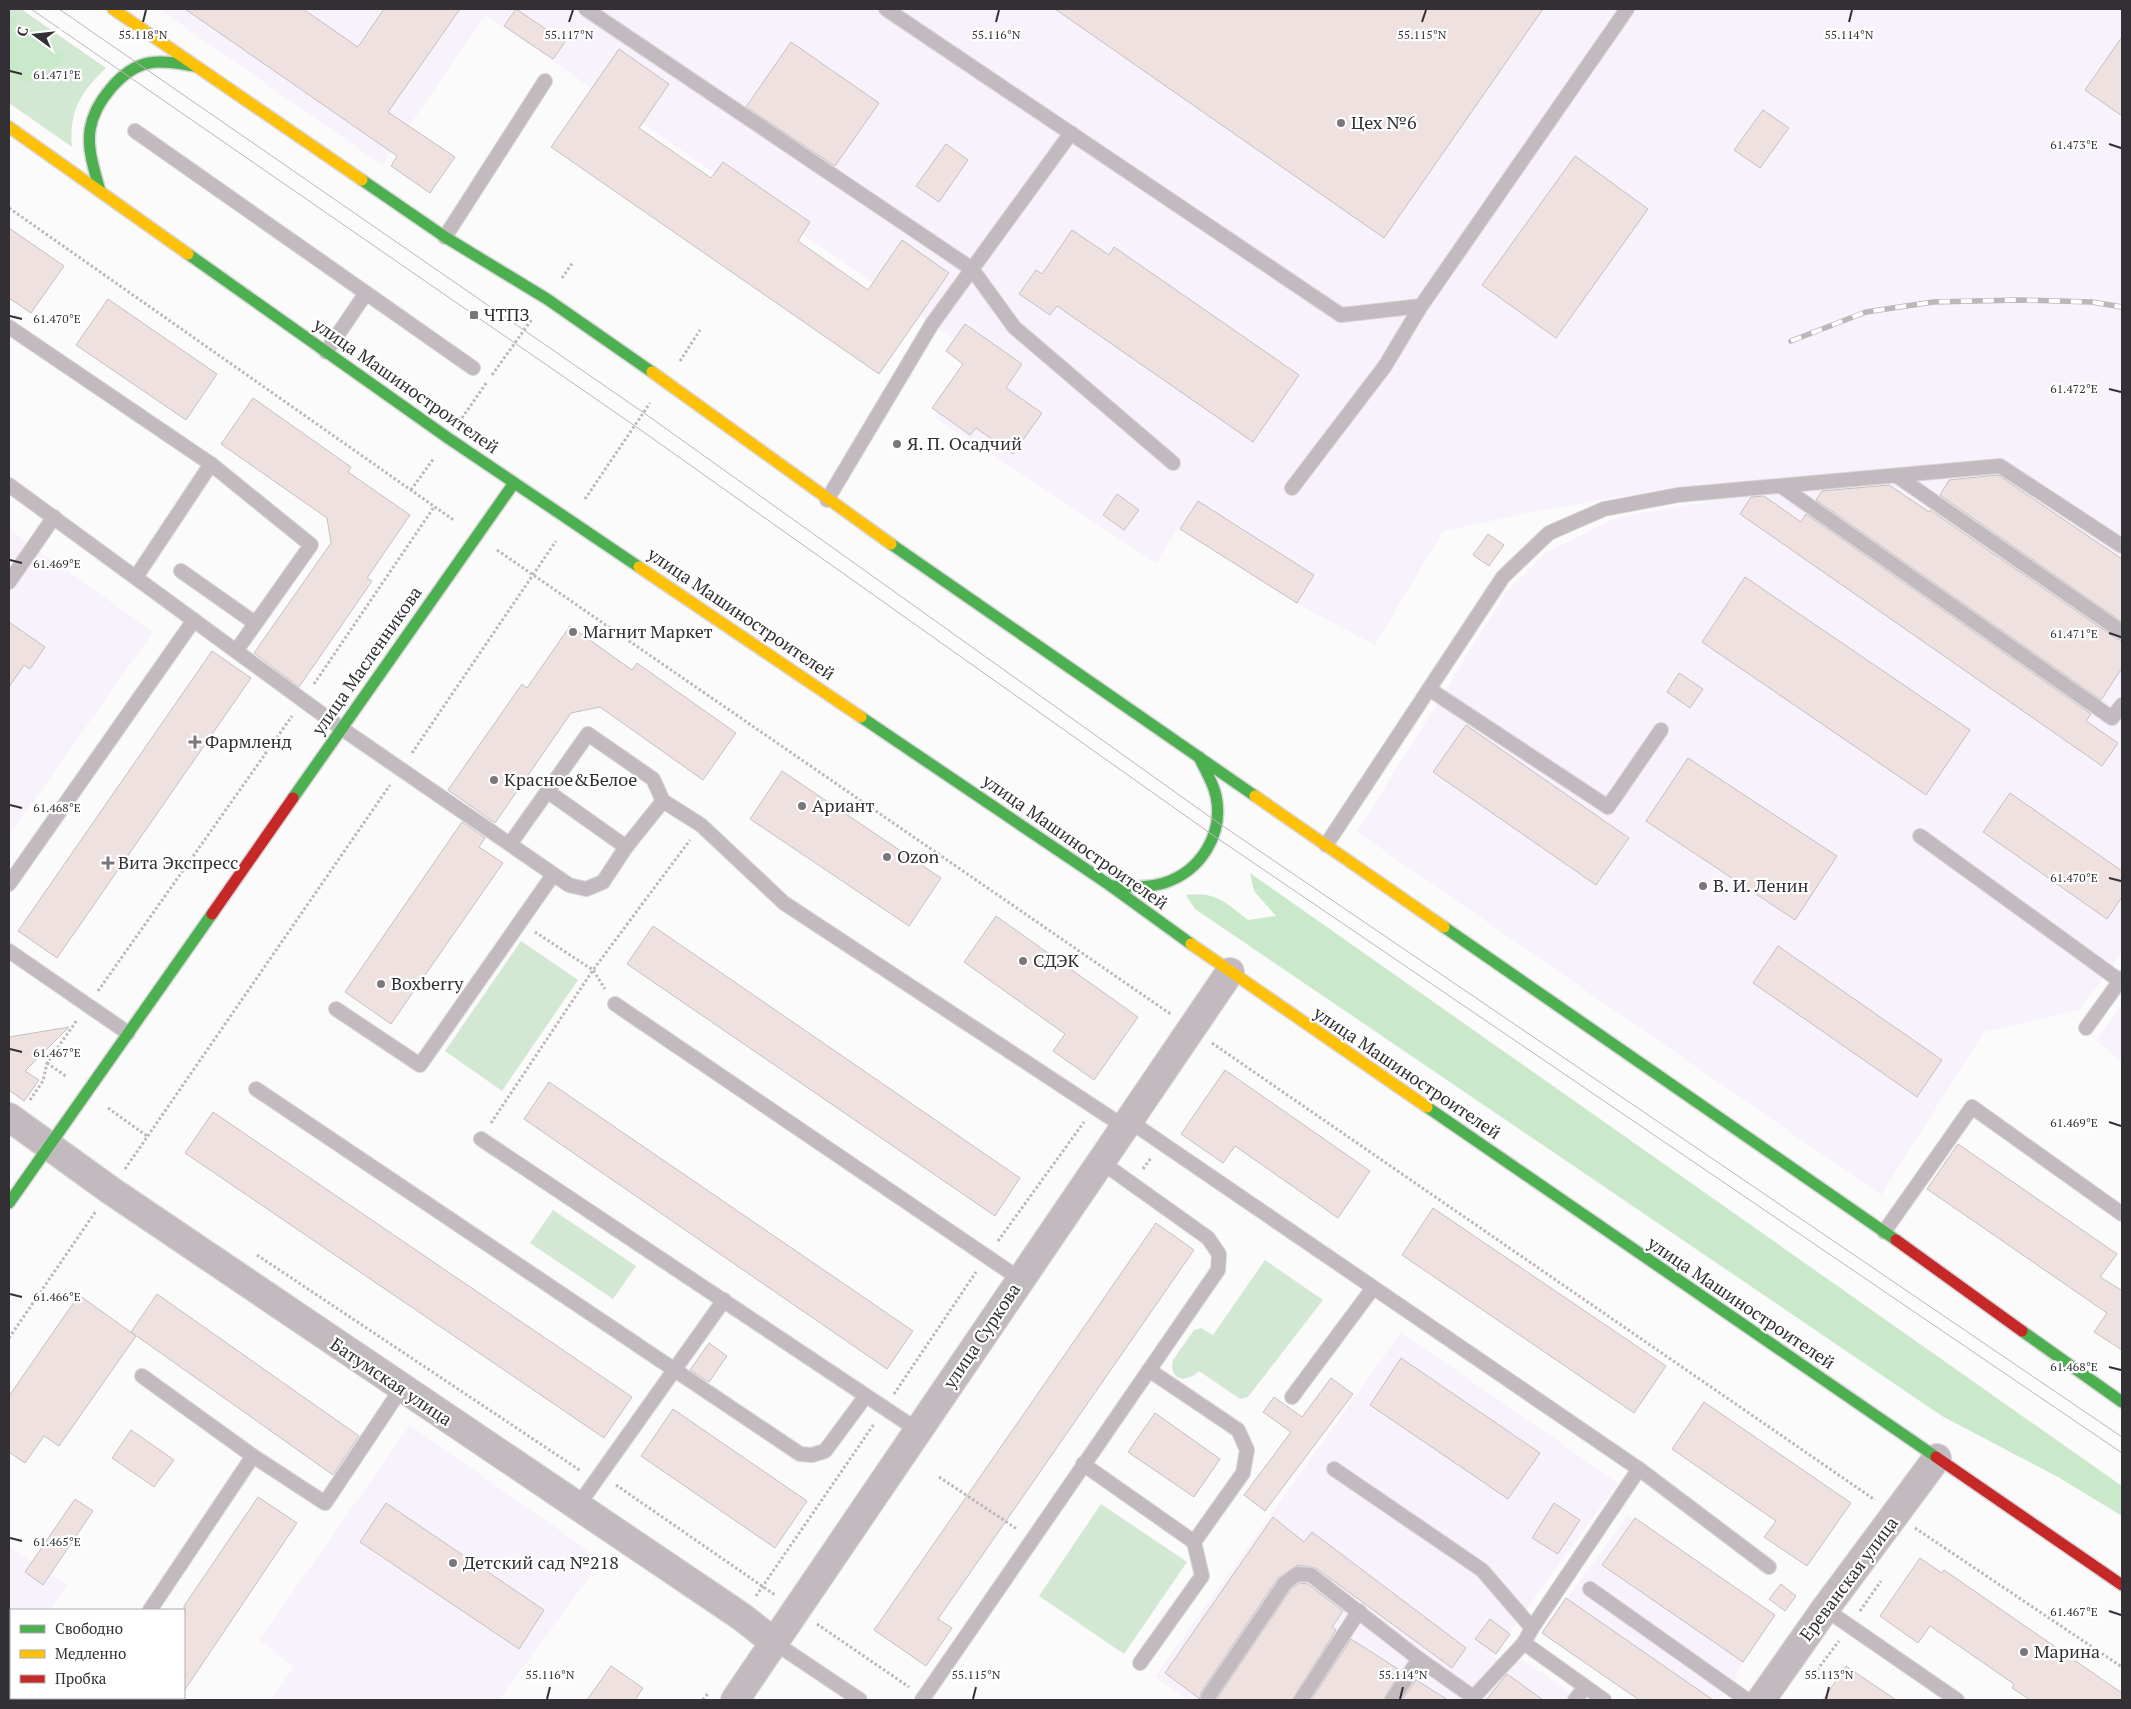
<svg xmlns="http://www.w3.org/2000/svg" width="2131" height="1709" font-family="'PT Serif',serif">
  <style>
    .built { fill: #f8f2fc }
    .green { fill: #d2e8d2 }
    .forest { fill: #cae8ca }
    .building { fill: #eee1e0; stroke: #c4c1c1 }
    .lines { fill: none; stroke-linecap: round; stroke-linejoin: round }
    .lane-casing { stroke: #d8d6d8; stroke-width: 16 }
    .street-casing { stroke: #d8d6d8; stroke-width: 30 }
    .fast-casing { stroke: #d8d6d8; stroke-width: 14 }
    .slow-casing { stroke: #d8d6d8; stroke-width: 14 }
    .jam-casing { stroke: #d8d6d8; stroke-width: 14 }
    .path { stroke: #bdb7ba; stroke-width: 3; stroke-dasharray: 2.5 2.5; stroke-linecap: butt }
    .lane { stroke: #c3babf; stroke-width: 14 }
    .street { stroke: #c3babf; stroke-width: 28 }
    .fast { stroke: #4caf50; stroke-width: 11 }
    .slow { stroke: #ffc107; stroke-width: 11 }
    .jam { stroke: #c62828; stroke-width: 11 }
    .tram { stroke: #bbb6b9; stroke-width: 1 }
    .rail-casing { stroke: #bbb6b9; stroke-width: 5.5 }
    .rail { stroke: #fff; stroke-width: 4; stroke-dasharray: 11; stroke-linecap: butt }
    .ticks { fill: none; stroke: #323035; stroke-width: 2 }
    .poi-dot { fill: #79777b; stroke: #fff; stroke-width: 2 }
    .labels { text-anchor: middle; stroke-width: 4.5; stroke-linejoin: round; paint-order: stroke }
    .poi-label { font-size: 18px; fill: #323035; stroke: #fff; text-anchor: start }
    .street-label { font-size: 18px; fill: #323035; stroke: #fff }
    .ticks-label { font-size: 12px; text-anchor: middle; fill: #323035; stroke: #fff; stroke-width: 4.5; stroke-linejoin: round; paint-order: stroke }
  </style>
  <rect width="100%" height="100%" fill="#fcfbfc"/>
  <!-- built -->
  <g class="built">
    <polygon points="159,9 2122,9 2122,953 2079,1010 1984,1032 1881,1195 1357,832 1505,594 1545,553 1618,517 1707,502 1685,486 1542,510 1443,531 1375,645 1295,603 1178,528 1156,563 934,417 990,364 486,15 382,165"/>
    <polygon points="9,529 153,632 9,836"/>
    <polygon points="2122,1005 2122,1063 2096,1040"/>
    <polygon points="1401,1332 1618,1483 1492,1657 1523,1660 1581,1700 1188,1700 1155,1677"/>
    <polygon points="410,1425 593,1554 593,1572 499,1700 271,1700 294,1667 259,1640"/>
    <polygon points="1628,1515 1775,1615 1743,1662 1730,1689 1719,1700 1639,1700 1542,1633"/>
    <polygon points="9,1546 67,1585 50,1610 11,1610 11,1667 9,1671"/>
  </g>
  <!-- green -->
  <g class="green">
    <path d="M 9,9 L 21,9 L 106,68 C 80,93 69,111 72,147 L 9,103 Z"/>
    <polygon points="521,941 578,980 502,1091 445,1051"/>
    <polygon points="553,1210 636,1266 613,1299 530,1243"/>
    <path d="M 1265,1260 L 1323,1300 L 1248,1397 L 1240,1399 L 1199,1371 C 1186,1384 1168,1380 1173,1360 L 1194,1330 L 1201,1328 L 1213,1335 Z"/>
    <polygon points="1101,1504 1187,1562 1124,1654 1039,1596"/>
  </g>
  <!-- forest -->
  <g class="forest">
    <path d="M 9,15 L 66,55 C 50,79 36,92 9,72 Z"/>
    <path d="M 1250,873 L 2122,1486 L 2122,1516 L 2058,1477 L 1942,1416 L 1195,909 L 1186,895 C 1216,891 1226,903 1248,920 L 1276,916 L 1254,891 Z"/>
  </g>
  <!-- building -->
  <g class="building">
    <polygon points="185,9 303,9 358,47 384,9 460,9 388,112 455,157 430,193 391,166 397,156"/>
    <polygon points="516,9 565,42 553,59 504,26"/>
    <polygon points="1055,9 1543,9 1384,238"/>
    <polygon points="2122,37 2122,116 2085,90"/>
    <polygon points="791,42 879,103 835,166 746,107"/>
    <polygon points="619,49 669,84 639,128 711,178 723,162 810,222 798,241 868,290 902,240 949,273 879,374 551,147"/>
    <polygon points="1763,110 1789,128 1760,168 1734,150"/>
    <polygon points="946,144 968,160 939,202 916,186"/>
    <polygon points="1575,156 1648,209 1556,338 1482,285"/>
    <polygon points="9,228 64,266 31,313 9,298"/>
    <polygon points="1072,230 1109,255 1114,247 1299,375 1253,442 1057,306 1050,315 1019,294 1036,270 1042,274"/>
    <polygon points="108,299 217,374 186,420 76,345"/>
    <polygon points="965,324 1022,364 1006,388 1042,413 1013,454 976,428 970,435 932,408 963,364 946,351"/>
    <polygon points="253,398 351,467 348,472 410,515 367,578 372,581 299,687 254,653 331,543 327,518 221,444"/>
    <polygon points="1998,475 2122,559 2122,622 1940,495 1949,480"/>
    <polygon points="1889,485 1929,512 1930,510 2117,639 2122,641 2122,668 2101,700 1816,500 1822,491"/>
    <polygon points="1117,494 1139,510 1124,530 1103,515"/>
    <polygon points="1764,496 1801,522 1806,514 2091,714 2086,721 2118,743 2102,766 1740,514 1751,497"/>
    <polygon points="1198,501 1314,575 1297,603 1180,529"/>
    <polygon points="1488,534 1504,545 1489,566 1473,555"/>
    <polygon points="1745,577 1970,730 1926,795 1702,642"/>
    <polygon points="9,622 45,647 30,669 24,665 9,687"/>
    <polygon points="570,626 632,670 637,663 736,733 703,780 600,707 571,713 495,823 448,790 522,684 527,688"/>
    <polygon points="212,651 251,678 57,958 18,931"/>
    <polygon points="1679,673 1703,689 1690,708 1667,692"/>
    <polygon points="1466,725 1629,838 1596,885 1433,772"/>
    <polygon points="1688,758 1837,856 1795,920 1646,821"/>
    <polygon points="782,771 941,878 909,926 750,819"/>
    <polygon points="2010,793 2122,871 2122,897 2107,919 1983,832"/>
    <polygon points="462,822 485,838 479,847 503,863 391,1024 345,992"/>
    <polygon points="996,916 1138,1017 1094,1080 1053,1051 1065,1034 964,962"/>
    <polygon points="653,926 1020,1178 995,1216 627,964"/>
    <polygon points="1778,946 1942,1060 1917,1097 1753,983"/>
    <polygon points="69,1027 25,1071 39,1080 24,1101 9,1090 9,1037"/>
    <polygon points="1225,1070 1370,1171 1338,1218 1235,1146 1223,1163 1181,1134"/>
    <polygon points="549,1082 913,1331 887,1369 524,1119"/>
    <polygon points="213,1112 632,1397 604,1438 185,1153"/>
    <polygon points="1958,1144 2117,1254 2100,1277 2121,1290 2122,1288 2122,1350 2094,1332 2107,1313 1927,1189"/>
    <polygon points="1433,1208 1666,1366 1634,1413 1402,1255"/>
    <polygon points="1156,1223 1194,1250 938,1619 952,1628 926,1666 874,1630"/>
    <polygon points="157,1294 359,1436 333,1475 131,1332"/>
    <polygon points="79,1295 136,1336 59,1446 44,1436 25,1463 9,1452 9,1396"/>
    <polygon points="709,1343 727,1356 709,1382 690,1370"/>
    <polygon points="1401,1358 1540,1453 1508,1499 1370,1405"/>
    <polygon points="1331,1378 1353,1394 1265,1511 1244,1495 1291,1432 1263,1412 1274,1397 1302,1417"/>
    <polygon points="1704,1402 1851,1503 1807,1566 1764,1537 1776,1521 1672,1449"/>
    <polygon points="673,1409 807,1501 775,1548 641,1456"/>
    <polygon points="1155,1413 1220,1459 1194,1497 1128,1452"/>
    <polygon points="131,1430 174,1460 154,1487 112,1458"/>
    <polygon points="258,1497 297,1523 184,1691 184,1606"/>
    <polygon points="75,1499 93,1511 43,1585 25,1572"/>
    <polygon points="386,1503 544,1610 519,1649 360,1542"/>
    <polygon points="1554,1503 1580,1520 1558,1554 1532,1538"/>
    <polygon points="1273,1517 1304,1542 1312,1532 1466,1648 1452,1668 1316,1568 1298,1565 1278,1578 1201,1692 1200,1699 1165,1673"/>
    <polygon points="1635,1518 1775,1615 1743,1662 1602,1565"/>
    <polygon points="1920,1558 1942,1573 1944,1570 2122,1693 2122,1700 2030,1700 2012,1688 2014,1684 1930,1626 1918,1643 1880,1616"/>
    <polygon points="1300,1583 1308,1584 1343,1611 1332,1627 1336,1630 1292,1700 1216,1700 1291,1589"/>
    <polygon points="1781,1584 1796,1596 1785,1611 1769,1599"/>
    <polygon points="1566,1598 1713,1700 1639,1700 1542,1633"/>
    <polygon points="1490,1619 1510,1634 1496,1654 1475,1639"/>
    <polygon points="1351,1639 1401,1671 1383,1700 1311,1700"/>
    <polygon points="611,1666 643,1688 635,1700 587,1700"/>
    <polygon points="1846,1666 1896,1700 1823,1700"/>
    <polygon points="1507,1674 1543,1700 1486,1700"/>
    <polygon points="1416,1680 1448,1700 1402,1700"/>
  </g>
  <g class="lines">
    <!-- lane casing -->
    <g class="lane-casing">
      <g id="lane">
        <polyline points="586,9 972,269 1014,327 1173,463"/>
        <polyline points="886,9 1341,315 1421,306"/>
        <polyline points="135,131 473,368"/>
        <polyline points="445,237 545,81"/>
        <polyline points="9,327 211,464 136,577"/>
        <polyline points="326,352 366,293"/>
        <polyline points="211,464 311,545 236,651"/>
        <polyline points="1897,476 2122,632"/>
        <polyline points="9,485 341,728 569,885 586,889 603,882 626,847 663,801"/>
        <polyline points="1781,486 2112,718 2122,705"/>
        <polyline points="1292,488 1385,366 1421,306 1627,9"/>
        <polyline points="827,500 932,324 1071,133"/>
        <polyline points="181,571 255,623"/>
        <polyline points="9,582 54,517"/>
        <polyline points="1429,689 1608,807 1661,730"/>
        <polyline points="547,791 626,847"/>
        <polyline points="1920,836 2120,981"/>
        <polyline points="510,844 588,734 653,779 663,801 701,825 784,903 1123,1126"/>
        <polyline points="1326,845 1503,577 1549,533 1604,509 1678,495 2000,466 2122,546"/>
        <polyline points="9,884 194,620"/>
        <polyline points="9,951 128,1033"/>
        <polyline points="615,1004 1020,1279"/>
        <polyline points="336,1009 420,1065 553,875"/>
        <polyline points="2086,1028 2122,978"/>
        <polyline points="256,1089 800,1454 812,1455 825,1451 865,1397"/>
        <polyline points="1128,1120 1639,1469 1769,1567"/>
        <polyline points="481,1139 919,1431"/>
        <polyline points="1884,1232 1972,1107 2122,1214"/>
        <polyline points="142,1376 253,1456 325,1503 401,1389"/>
        <polyline points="1292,1397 1373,1288"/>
        <polyline points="1083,1464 1194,1542 1243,1473 1247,1450 1238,1430 1149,1370"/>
        <polyline points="1334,1469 1482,1570 1532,1628"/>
        <polyline points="577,1507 724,1300"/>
        <polyline points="1590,1589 1747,1700"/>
        <polyline points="1825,1609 1957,1700"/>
        <polyline points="150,1610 253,1456"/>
        <polyline points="775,1643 860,1700"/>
        <polyline points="1524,1643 1604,1700"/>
        <polyline points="1140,1663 1202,1576 1194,1542"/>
        <polyline points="1208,1697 1285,1583 1297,1574 1311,1575 1419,1659 1473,1697"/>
        <polyline points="89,1700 91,1698"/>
        <polyline points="922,1700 1218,1270 1219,1254 1208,1238 1100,1161"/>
        <polyline points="1301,1700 1359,1611"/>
        <polyline points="1392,1700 1419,1659"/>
        <polyline points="1471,1700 1524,1643 1532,1628 1639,1469"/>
        <polyline points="1575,1700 1585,1687"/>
      </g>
    </g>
    <!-- street casing -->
    <g class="street-casing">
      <g id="street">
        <polyline points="9,1117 110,1190 742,1617 775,1643"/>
        <polyline points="735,1700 1230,972"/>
        <polyline points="1761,1700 1825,1609 1937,1458"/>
      </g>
    </g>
    <!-- fast casing -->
    <g class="fast-casing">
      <g id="fast">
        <polyline points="362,180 445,237 547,299 652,372"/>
        <path d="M 100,191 C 95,172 87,150 90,130 C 94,103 122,68 149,63 C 164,60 180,64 195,66"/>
        <polyline points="188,254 448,438 639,567"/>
        <polyline points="891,544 1255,796"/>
        <polyline points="861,717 1111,886 1191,944"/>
        <polyline points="293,798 514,483"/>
        <path d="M 1111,886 C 1129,887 1147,888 1164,883 C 1201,871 1224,834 1216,796 C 1213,782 1205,770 1199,757"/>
        <polyline points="1444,927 1896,1240"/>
        <polyline points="1427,1107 1936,1457"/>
        <polyline points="9,1203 212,914"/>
        <polyline points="2022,1331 2122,1402"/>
      </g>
    </g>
    <!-- slow casing -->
    <g class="slow-casing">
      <g id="slow">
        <polyline points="113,9 362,180"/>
        <polyline points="9,127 188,254"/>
        <polyline points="652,372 891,544"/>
        <polyline points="639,567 861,717"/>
        <polyline points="1255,796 1444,927"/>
        <polyline points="1191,944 1427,1107"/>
      </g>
    </g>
    <!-- jam casing -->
    <g class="jam-casing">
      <g id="jam">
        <polyline points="212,914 293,798"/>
        <polyline points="1896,1240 2022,1331"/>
        <polyline points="1936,1457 2122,1585"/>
      </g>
    </g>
    <!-- path -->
    <g class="path">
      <polyline points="9,208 455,521"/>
      <polyline points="562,278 573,262"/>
      <polyline points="680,361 700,330"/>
      <polyline points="492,375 532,319"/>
      <polyline points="462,418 487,382"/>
      <polyline points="411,490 434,458"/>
      <polyline points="585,499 650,403"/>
      <polyline points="497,550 1172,1015"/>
      <polyline points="314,684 434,507"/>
      <polyline points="412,753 556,541"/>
      <polyline points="535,932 593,970 605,989"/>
      <polyline points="98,991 292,716"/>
      <polyline points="1212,1043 1875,1500"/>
      <polyline points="47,1063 67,1077"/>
      <polyline points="30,1100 43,1081 47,1063 77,1020"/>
      <polyline points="108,1108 147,1136"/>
      <polyline points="491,1123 593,970 690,840"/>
      <polyline points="125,1169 390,785"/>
      <polyline points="1143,1169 1151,1158"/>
      <polyline points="998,1241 1084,1122"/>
      <polyline points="257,1255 581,1471"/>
      <polyline points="9,1338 96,1211"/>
      <polyline points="894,1394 976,1272"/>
      <polyline points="939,1477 1017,1529"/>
      <polyline points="616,1485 775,1595"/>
      <polyline points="1915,1528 2122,1667"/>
      <polyline points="756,1596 874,1424"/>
      <polyline points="1860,1611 1881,1581"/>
      <polyline points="817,1624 909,1687"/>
      <polyline points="1811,1678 1839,1641"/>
      <polyline points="703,1700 709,1692"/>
    </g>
    <!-- lane -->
    <use href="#lane" class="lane"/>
    <!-- street -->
    <use href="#street" class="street"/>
    <!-- fast -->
    <use href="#fast" class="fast"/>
    <!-- slow -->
    <use href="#slow" class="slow"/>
    <!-- jam -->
    <use href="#jam" class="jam"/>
    <!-- tram -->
    <g class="tram">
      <polyline points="31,9 635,426 1214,836 2122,1453"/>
      <polyline points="59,9 644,413 1217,822 2122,1437"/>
    </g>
    <!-- rail casing -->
    <g class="rail-casing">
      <polyline id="rail" points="1791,341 1866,312 1933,302 2020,300 2092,302 2122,307"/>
    </g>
    <!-- rail -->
    <use href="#rail" class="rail"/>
  </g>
  <!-- ticks -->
  <path class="ticks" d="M 143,22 L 146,10M 569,22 L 573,10M 996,22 L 999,10M 1422,22 L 1426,10M 1849,22 L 1852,10M 10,71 L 22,74M 2109,144 L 2121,148M 10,316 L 22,319M 2109,389 L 2121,392M 10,560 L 22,563M 2109,633 L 2121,637M 10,805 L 22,808M 2109,878 L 2121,881M 10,1049 L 22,1052M 2109,1122 L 2121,1126M 10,1294 L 22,1297M 2109,1367 L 2121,1370M 10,1538 L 22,1541M 2109,1611 L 2121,1615M 547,1699 L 550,1687M 973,1699 L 976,1687M 1400,1699 L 1403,1687M 1826,1699 L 1829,1687"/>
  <!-- markers -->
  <g class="poi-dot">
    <circle cx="1341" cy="123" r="5"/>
    <rect x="469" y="310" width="10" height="10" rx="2.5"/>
    <circle cx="897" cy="444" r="5"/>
    <circle cx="573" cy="632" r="5"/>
    <path d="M192.5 734.5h5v5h5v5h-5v5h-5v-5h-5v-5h5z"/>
    <circle cx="494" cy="780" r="5"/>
    <circle cx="802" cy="806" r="5"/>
    <circle cx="887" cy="857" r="5"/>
    <path d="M105.5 855.5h5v5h5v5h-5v5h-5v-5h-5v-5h5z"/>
    <circle cx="1703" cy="886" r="5"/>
    <circle cx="1023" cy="961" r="5"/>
    <circle cx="381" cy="984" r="5"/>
    <circle cx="453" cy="1563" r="5"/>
    <circle cx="2024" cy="1652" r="5"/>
  </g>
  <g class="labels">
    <!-- poi labels -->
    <g class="poi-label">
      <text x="1351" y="129">Цех №6</text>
      <text x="484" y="321">ЧТПЗ</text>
      <text x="907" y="450">Я. П. Осадчий</text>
      <text x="583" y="638">Магнит Маркет</text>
      <text x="205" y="748">Фармленд</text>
      <text x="504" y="786">Красное&amp;Белое</text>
      <text x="812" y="812">Ариант</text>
      <text x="897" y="863">Ozon</text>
      <text x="118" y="869">Вита Экспресс</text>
      <text x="1713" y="892">В. И. Ленин</text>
      <text x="1033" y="967">СДЭК</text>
      <text x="391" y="990">Boxberry</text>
      <text x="463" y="1569">Детский сад №218</text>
      <text x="2034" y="1658">Марина</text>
    </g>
    <!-- street labels -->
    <g class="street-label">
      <text transform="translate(406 386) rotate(35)" y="6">улица Машиностроителей</text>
      <text transform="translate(741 614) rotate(34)" y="6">улица Машиностроителей</text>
      <text transform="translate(367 661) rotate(-55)" y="6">улица Масленникова</text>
      <text transform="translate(1075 842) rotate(35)" y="6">улица Машиностроителей</text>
      <text transform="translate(1407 1073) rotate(34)" y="6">улица Машиностроителей</text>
      <text transform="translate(1741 1303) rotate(34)" y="6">улица Машиностроителей</text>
      <text transform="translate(982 1336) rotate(-56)" y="6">улица Суркова</text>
      <text transform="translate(391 1382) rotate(34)" y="6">Батумская улица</text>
      <text transform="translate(1849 1579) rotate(-53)" y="6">Ереванская улица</text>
    </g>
  </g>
  <g class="ticks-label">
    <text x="143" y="39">55.118°N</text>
    <text x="569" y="39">55.117°N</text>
    <text x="996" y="39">55.116°N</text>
    <text x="1422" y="39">55.115°N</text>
    <text x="1849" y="39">55.114°N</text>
    <text x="57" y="79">61.471°E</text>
    <text x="2074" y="149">61.473°E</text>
    <text x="57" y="323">61.470°E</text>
    <text x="2074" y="393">61.472°E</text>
    <text x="57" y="568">61.469°E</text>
    <text x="2074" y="638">61.471°E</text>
    <text x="57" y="812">61.468°E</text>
    <text x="2074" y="882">61.470°E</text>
    <text x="57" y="1057">61.467°E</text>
    <text x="2074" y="1127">61.469°E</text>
    <text x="57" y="1301">61.466°E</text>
    <text x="2074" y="1371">61.468°E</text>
    <text x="57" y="1546">61.465°E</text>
    <text x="2074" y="1616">61.467°E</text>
    <text x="550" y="1679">55.116°N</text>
    <text x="976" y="1679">55.115°N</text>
    <text x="1403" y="1679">55.114°N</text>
    <text x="1829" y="1679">55.113°N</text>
  </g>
  <!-- border -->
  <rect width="2131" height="1709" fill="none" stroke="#323035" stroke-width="20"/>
  <!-- legend -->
  <rect x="10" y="1609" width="175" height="90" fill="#ffffff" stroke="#adacae"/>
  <rect x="20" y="1625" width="25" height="8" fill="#4caf50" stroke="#adacae"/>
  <text x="55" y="1634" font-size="15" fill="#323035">Свободно</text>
  <rect x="20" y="1650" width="25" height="8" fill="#ffc107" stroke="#adacae"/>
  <text x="55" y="1659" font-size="15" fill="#323035">Медленно</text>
  <rect x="20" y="1675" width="25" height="8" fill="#c62828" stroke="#adacae"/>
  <text x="55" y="1684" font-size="15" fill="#323035">Пробка</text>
  <!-- north arrow -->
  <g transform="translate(35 35) rotate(285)" stroke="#ffffff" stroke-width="4" paint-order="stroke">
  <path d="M0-4L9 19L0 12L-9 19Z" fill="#323035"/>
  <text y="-8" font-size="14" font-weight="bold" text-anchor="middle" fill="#323035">С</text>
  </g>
</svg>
